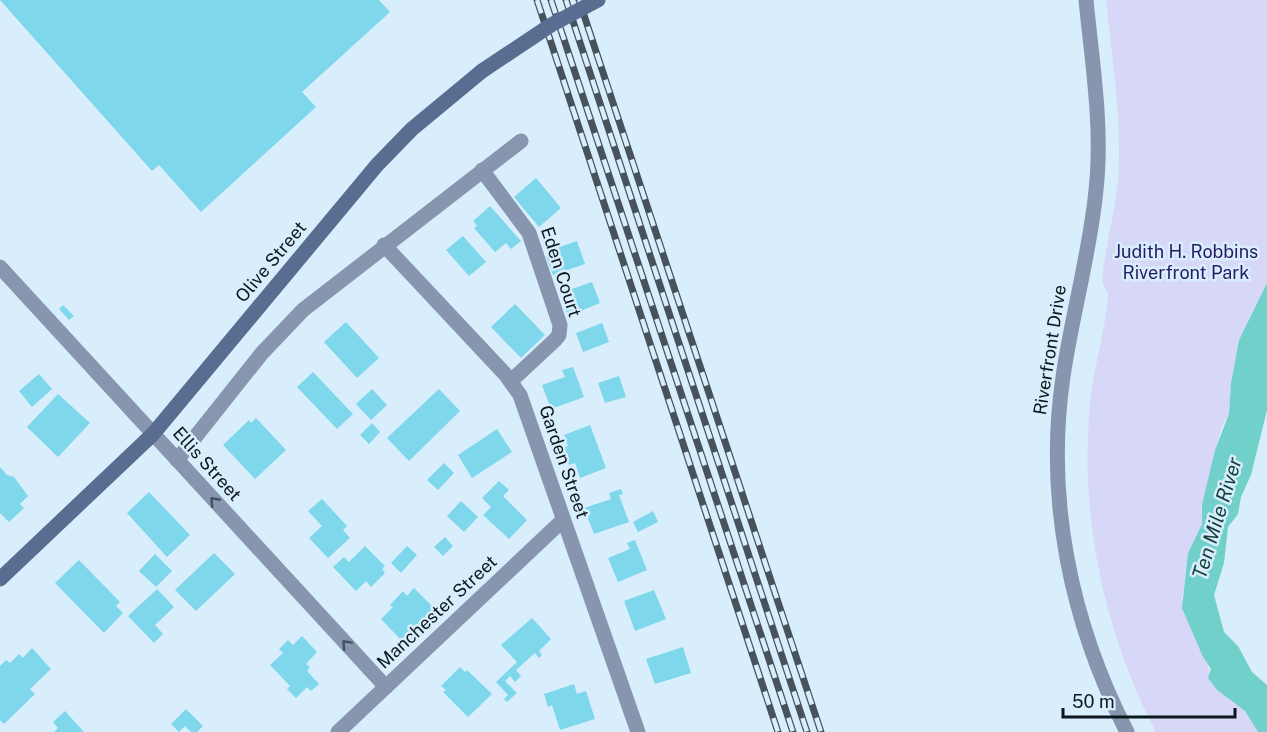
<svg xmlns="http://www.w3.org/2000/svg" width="1267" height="732" font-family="'Public Sans',sans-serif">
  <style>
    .green { fill: #d7d8f7 }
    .water { fill: #72d0ca }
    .building { fill: #7ed7eb }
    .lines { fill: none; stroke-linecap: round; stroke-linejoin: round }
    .street { stroke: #8796ae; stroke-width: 15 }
    .secondary { stroke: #586d90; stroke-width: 15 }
    .rail-casing { stroke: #46535c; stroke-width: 7 }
    .rail { stroke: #d8eefd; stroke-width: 4.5; stroke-dasharray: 14; stroke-linecap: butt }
    .secondary-bridge { stroke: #586d90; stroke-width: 15 }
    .oneway { stroke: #43505e }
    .labels { text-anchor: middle; stroke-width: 5; stroke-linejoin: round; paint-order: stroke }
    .park-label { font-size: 18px; fill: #271a62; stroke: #d8eefd }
    .street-label { font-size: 18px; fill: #0c161c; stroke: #d8eefd }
    .water-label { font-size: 20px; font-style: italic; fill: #123e3c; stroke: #d8eefd }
  </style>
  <rect width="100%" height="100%" fill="#d8eefd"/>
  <!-- green -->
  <path class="green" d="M 1106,0 L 1267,0 L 1267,283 L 1239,340 L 1231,383 L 1229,414 L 1223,423 L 1215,450 L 1202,524 L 1188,553 L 1182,601 L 1217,690 L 1245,711 L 1258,732 L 1156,732 C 1106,636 1081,525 1089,416 C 1091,375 1105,335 1108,296 C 1108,289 1102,286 1102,279 C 1106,239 1119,200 1119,158 C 1120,106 1111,52 1106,0 Z"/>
  <!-- water -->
  <polygon class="water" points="1267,283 1267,410 1251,475 1241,497 1238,514 1228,527 1224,563 1214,595 1224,632 1238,646 1252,672 1267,685 1267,732 1258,732 1245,711 1217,690 1208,678 1211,669 1203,657 1182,608 1188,553 1202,524 1202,505 1215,450 1229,414 1231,383 1239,340"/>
  <!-- building -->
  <g class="building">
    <polygon points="0,0 379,0 390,12 302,92 316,107 201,212 159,165 152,171"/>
    <polygon points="536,178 561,208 539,227 514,197"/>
    <polygon points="490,206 521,241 511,249 506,243 495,252 474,228 477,226 473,221"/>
    <polygon points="463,236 486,262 469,276 446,250"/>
    <polygon points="577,241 585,264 553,275 546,256 550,255 548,251"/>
    <polygon points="592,282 600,303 568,316 562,301 566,300 563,292"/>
    <polygon points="515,304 545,335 521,358 491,327"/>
    <polygon points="63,305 74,316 69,320 59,309"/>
    <polygon points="346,322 379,358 357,378 324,342"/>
    <polygon points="602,323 609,342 583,352 576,333"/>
    <polygon points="573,367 584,397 551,409 542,385 565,377 562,370"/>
    <polygon points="313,372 353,414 337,429 297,387"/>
    <polygon points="39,374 52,389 32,407 19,391"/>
    <polygon points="619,376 626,397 605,403 598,383"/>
    <polygon points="372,389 387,405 371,420 356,404"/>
    <polygon points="439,389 460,411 409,461 387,438"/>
    <polygon points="58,394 90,423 58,457 27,427"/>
    <polygon points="256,418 286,450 255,479 223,445 249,420 251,423"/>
    <polygon points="372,423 380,432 369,444 360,435"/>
    <polygon points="590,425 606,468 580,478 575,463 569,465 562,448 568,446 564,435"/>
    <polygon points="497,429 512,452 472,478 458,455"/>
    <polygon points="444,463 454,473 438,490 427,480"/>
    <polygon points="0,467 7,475 14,477 28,496 20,504 24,508 9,522 0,513"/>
    <polygon points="499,481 509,490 503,496 527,520 509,539 483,515 491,507 482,498"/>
    <polygon points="621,489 623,494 619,495 629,522 594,534 584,508 611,499 609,493"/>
    <polygon points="149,492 190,535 167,557 127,513"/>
    <polygon points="322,499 347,526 343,530 350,538 328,558 309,538 322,526 308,511"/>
    <polygon points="461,501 478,517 464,532 447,516"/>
    <polygon points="653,511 658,522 638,532 633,522"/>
    <polygon points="445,537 453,546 443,556 434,547"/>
    <polygon points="635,540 647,570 618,582 608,558 630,549 627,543"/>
    <polygon points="365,546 385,566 382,569 385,573 371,587 366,581 356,591 333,567 344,557 349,562"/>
    <polygon points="407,546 417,555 401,573 391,563"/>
    <polygon points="214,553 235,574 196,611 175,590"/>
    <polygon points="155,554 172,571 156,587 139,571"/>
    <polygon points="79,560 120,602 116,606 123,613 104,633 55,583"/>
    <polygon points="414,588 435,609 419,624 423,628 406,645 381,619 393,607 390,605 403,591 407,596"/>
    <polygon points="157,589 174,607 155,625 163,634 154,643 128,616"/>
    <polygon points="654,590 666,619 635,631 624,601"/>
    <polygon points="532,618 551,639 539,651 542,655 539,658 535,653 516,670 521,676 515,682 510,676 505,681 517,693 507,702 504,699 508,695 496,682 517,662 501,645"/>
    <polygon points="302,636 317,652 306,664 310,667 307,671 319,684 311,691 307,687 296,698 287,689 290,686 270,665 283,653 279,649 288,640 293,645"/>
    <polygon points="683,647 691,673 655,684 646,659"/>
    <polygon points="32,648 51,669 30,689 35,694 4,724 0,720 0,666 6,660 10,663 19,654 23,658"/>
    <polygon points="460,667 465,672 467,670 492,694 468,717 443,692 446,690 441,686"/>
    <polygon points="574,684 577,694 586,691 595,719 560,730 552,705 548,707 544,694"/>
    <polygon points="186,709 203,726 197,732 191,732 185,726 179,732 171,724"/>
    <polygon points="65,711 84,732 54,732 58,728 53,722"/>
  </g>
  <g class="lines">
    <!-- street -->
    <g class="street">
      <path d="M 1086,0 C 1092,62 1103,127 1096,190 C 1090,253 1072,314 1063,377 C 1045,499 1071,623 1127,732"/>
      <polyline points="482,170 529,233 560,325 559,335 555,340 511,381"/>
      <polyline points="384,245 505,374 520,395 638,732"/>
      <polyline points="0,267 386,687"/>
      <polyline points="177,460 262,353 303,310 521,141"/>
      <polyline points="338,732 563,520"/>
    </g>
    <!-- secondary -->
    <polyline class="secondary" points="0,579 153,434 377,165 412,129 482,71"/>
    <!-- rail casing -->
    <g class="rail-casing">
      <g id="rail">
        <polyline points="537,0 778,732"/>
        <polyline points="551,0 793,732"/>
        <polyline points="566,0 807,732"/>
        <polyline points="579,0 821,732"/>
      </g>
    </g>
    <!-- rail -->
    <use href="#rail" class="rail"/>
    <!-- secondary-bridge -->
    <polyline class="secondary-bridge" points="482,71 551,25 598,0"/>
  </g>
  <!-- one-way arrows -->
  <defs><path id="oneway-chevron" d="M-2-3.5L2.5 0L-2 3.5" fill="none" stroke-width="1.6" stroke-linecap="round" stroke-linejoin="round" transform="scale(1.5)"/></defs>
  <g class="oneway">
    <use href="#oneway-chevron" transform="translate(214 501) rotate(-133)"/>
    <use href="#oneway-chevron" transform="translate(346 644) rotate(-133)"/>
  </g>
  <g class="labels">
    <!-- park labels -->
    <g class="park-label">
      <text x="1186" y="258">Judith H. Robbins<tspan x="1186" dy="21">Riverfront Park</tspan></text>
    </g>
    <!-- street labels -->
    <g class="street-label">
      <text transform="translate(271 262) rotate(-50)" y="6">Olive Street</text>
      <text transform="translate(561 272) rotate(72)" y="6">Eden Court</text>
      <text transform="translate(1050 350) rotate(-81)" y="6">Riverfront Drive</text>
      <text transform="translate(564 462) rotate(71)" y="6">Garden Street</text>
      <text transform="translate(207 464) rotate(48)" y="6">Ellis Street</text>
      <text transform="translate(437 612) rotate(-43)" y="6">Manchester Street</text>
    </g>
    <!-- water labels -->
    <g class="water-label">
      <text transform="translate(1217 518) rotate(-73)" y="7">Ten Mile River</text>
    </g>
  </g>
  <!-- scale -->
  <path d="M1063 708v9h172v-9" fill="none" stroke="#0c161c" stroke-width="3"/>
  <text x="1072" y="708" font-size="18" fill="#0c161c" stroke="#d8eefd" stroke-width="4.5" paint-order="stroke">50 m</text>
</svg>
